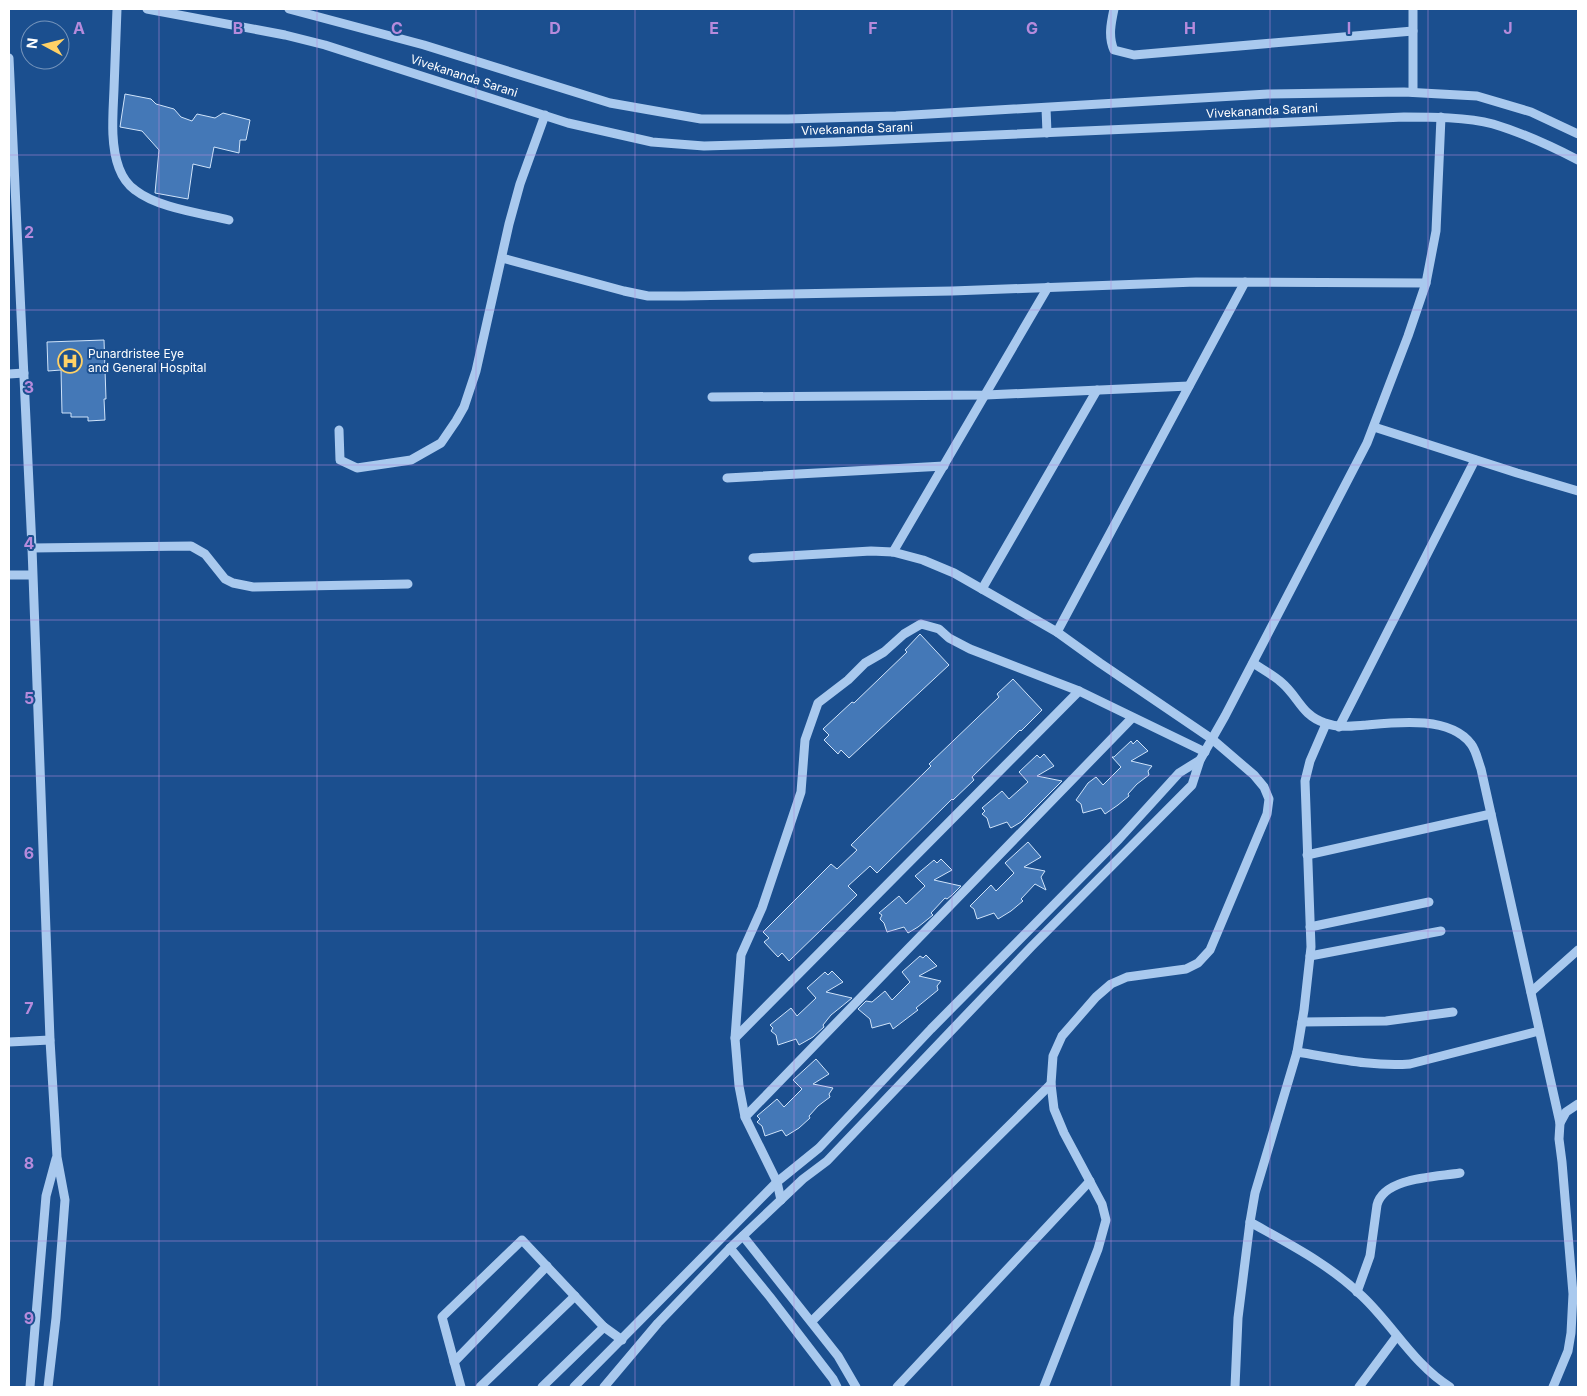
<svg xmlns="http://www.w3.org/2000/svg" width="1587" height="1396" font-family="Inter,sans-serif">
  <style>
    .building { fill: #4478b7; stroke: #cfe3fa }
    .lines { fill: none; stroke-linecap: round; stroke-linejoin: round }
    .minor { stroke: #a9c9ee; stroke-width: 9 }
    .grid { fill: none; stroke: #b68bdc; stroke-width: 1; stroke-opacity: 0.55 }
    .labels { text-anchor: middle; stroke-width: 4; stroke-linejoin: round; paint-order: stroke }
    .street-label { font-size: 12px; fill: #fff; stroke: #1b4f8f }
    .poi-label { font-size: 12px; fill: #fff; stroke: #1b4f8f; text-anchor: start }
    .grid-label { font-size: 16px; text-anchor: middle; font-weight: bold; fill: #b68bdc; stroke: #1b4f8f; stroke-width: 4; stroke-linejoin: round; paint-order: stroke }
  </style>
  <rect width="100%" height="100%" fill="#1b4f8f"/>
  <!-- building -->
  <g class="building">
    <polygon points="125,94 151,99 156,104 174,109 181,117 192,121 197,114 215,118 223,113 250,120 246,140 240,140 239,153 214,147 210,168 193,164 188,199 155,193 159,150 142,131 120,127"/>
    <polygon points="104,340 106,399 104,399 105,420 88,421 88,417 71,417 71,413 62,413 61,370 48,371 47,342"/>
    <polygon points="920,634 949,665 849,758 841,750 838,754 824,740 829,735 823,729 852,702 854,703 907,652 905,650"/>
    <polygon points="1013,679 1042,710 1021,731 1020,730 972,777 974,780 953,800 952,799 877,873 870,866 848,886 857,895 789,961 782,953 778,957 764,942 769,938 763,932 831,864 837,869 857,850 851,845 931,766 929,764 999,697 997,694"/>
    <polygon points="1137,740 1148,751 1131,761 1152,766 1148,771 1149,775 1137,784 1128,794 1129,796 1118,805 1105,814 1101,808 1083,813 1081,804 1076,800 1088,783 1096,777 1103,785 1121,767 1112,757 1114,757 1131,741 1133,744"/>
    <polygon points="1044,754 1054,766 1037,776 1062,781 1021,822 1011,828 1007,822 990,828 987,818 982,814 985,811 982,808 1002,791 1009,799 1028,782 1019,772 1037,755 1040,758"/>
    <polygon points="1028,842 1041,857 1024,867 1045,871 1041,877 1046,890 1035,884 1021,899 1023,901 1011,911 998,919 994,913 977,919 974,909 970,906 991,885 996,891 1014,873 1005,863"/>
    <polygon points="941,859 952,870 934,880 961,886 952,895 947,899 945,898 931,913 933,915 918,927 908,933 904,927 887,932 884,923 880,919 882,915 879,913 899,896 906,904 925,886 915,876 934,860 937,863"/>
    <polygon points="926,955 937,966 919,976 941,981 937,986 938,990 916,1008 918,1010 893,1029 890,1023 872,1028 870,1019 858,1009 866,1001 872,1002 885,991 892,1000 910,982 902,972 920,956 923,958"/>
    <polygon points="832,971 843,982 826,992 852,998 831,1015 823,1025 824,1027 813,1037 799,1045 796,1039 778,1045 776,1035 771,1031 773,1028 770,1025 791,1008 797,1016 816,998 807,988 825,972 828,975"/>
    <polygon points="816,1059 829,1074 813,1084 833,1088 829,1094 830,1097 818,1106 809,1116 810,1118 799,1128 786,1136 782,1130 765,1136 762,1126 757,1122 760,1119 757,1116 777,1099 784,1107 802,1089 793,1080"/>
  </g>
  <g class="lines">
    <!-- minor -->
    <g class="minor">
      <path d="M 117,9 C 116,35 115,62 114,89 C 113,114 110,144 119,168 C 122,176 128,185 135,190 C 158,208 200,213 229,220"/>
      <path d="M 147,9 L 285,35 L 325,45 L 568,123 L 652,142 L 704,146 L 835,142 L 1404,117 C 1431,117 1467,117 1493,124 C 1523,133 1551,146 1578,160"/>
      <polyline points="289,9 424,45 610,103 701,119 788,119 896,116 1268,94 1404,92 1477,96 1531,112 1578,134"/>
      <path d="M 1114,9 C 1111,23 1108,37 1114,50 L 1134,55 L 1413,31"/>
      <polyline points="1413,9 1413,92"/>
      <polyline points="9,58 32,548 50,1040 57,1157 65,1200 56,1318 48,1387"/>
      <polyline points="1046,108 1047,133"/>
      <polyline points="502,258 624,291 648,296 684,296 952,291 1196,282 1426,283"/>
      <polyline points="9,374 24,373"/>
      <polyline points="712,397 986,395 1189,386"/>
      <polyline points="1374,427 1517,473 1578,491"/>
      <polyline points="339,430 340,460 357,468 411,460 441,443 456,421 464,407 476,371 509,224 520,184 545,115"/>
      <polyline points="727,478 944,466"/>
      <polyline points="32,548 191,546 205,554 225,579 233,583 253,587 408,584"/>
      <polyline points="893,552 1048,287"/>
      <polyline points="753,558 871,551 893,552 923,560 954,573 1057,632 1100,663 1212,739 1254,775 1264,787 1269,799 1267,814 1210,950 1198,963 1186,969 1127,977 1111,984 1096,997 1062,1036 1053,1056 1051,1084 1054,1109 1064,1133 1102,1204 1106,1220 1098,1249 1044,1387"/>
      <polyline points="9,575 32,575"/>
      <polyline points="982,589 1097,390"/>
      <polyline points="1057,632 1245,282"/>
      <path d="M 1253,663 C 1262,669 1273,675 1281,682 C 1299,697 1301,715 1325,723 C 1338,728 1352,726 1366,725 C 1398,722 1450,716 1471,744 C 1476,750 1478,761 1481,769 L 1560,1123"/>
      <polyline points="1339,727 1475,460"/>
      <polyline points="1307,855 1491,814"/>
      <polyline points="1310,927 1429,902"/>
      <polyline points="1310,956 1441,931"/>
      <polyline points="1531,992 1578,950"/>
      <polyline points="1302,1022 1386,1021 1453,1012"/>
      <polyline points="735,1038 1079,691"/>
      <polyline points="9,1042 50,1040"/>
      <path d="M 1297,1052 C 1335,1058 1372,1067 1410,1064 L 1539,1031"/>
      <polyline points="745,1117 1132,718"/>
      <polyline points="781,1200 777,1182 745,1117 739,1086 735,1038 741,955 762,908 801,792 805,740 818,703 848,680 865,663 884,652 904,634 921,624 939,629 949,638 970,649 1079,691 1205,752"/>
      <path d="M 1250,1222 C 1289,1244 1329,1264 1362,1296 C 1393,1325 1413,1364 1450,1387"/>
      <polyline points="743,1236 838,1356 856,1387"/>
      <polyline points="730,1248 770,1297 833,1379 837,1387"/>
      <path d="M 1357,1292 L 1370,1256 L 1377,1205 C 1384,1177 1437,1177 1460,1173"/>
      <polyline points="812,1321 1051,1084"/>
      <polyline points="454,1362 547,1266"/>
      <polyline points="30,1387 46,1196 56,1159"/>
      <polyline points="461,1387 442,1317 522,1240 604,1327"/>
      <polyline points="480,1387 575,1296"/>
      <polyline points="542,1387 604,1327 622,1340"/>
      <polyline points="574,1387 777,1182 819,1148 931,1029 1119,839 1179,773 1200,760"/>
      <polyline points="604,1387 658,1323 730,1248 803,1179 827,1161 1032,946 1192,785 1200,760 1225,716 1367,443 1408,336 1426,283 1436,231 1441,117"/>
      <polyline points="897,1387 1090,1181"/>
      <polyline points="1235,1387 1238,1318 1250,1222 1255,1193 1297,1052 1304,1010 1311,947 1305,781 1310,761 1326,724"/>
      <polyline points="1359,1387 1397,1336"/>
      <polyline points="1553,1387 1568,1351 1571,1333 1573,1294 1562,1162 1559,1139 1560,1123 1566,1112 1578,1104"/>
    </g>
  </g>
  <!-- grid -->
  <path class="grid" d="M 159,9 L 159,1387M 317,9 L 317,1387M 476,9 L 476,1387M 635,9 L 635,1387M 794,9 L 794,1387M 952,9 L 952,1387M 1111,9 L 1111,1387M 1270,9 L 1270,1387M 1428,9 L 1428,1387M 9,155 L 1578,155M 9,310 L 1578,310M 9,465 L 1578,465M 9,620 L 1578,620M 9,776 L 1578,776M 9,931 L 1578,931M 9,1086 L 1578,1086M 9,1241 L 1578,1241"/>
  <!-- icons -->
  <defs>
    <g id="hospital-ring" transform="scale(1.25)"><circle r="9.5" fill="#1b4f8f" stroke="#ffd166" stroke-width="1.5"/><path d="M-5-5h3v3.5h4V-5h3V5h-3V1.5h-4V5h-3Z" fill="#ffd166"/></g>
  </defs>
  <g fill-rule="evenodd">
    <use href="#hospital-ring" x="70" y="361"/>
  </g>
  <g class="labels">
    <!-- street labels -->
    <g class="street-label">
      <text transform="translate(464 76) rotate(18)" y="4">Vivekananda Sarani</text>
      <text transform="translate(1262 111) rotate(-3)" y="4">Vivekananda Sarani</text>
      <text transform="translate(857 129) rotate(-2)" y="4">Vivekananda Sarani</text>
    </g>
    <!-- poi labels -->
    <g class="poi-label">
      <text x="88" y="358">Punardristee Eye<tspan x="88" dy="14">and General Hospital</tspan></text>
    </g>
  </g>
  <g class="grid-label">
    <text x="79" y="34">A</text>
    <text x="238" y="34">B</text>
    <text x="397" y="34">C</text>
    <text x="555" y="34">D</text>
    <text x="714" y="34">E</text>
    <text x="873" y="34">F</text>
    <text x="1032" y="34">G</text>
    <text x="1190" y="34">H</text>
    <text x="1349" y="34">I</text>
    <text x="1508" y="34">J</text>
    <text x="29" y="238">2</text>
    <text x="29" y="393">3</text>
    <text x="29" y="549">4</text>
    <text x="29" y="704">5</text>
    <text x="29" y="859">6</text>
    <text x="29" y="1014">7</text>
    <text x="29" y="1169">8</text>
    <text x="29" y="1324">9</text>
  </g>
  <!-- border -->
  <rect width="1587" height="1396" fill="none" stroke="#ffffff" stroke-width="20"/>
  <!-- north arrow -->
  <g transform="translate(45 45) rotate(277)"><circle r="24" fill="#1b4f8f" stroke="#7695bc"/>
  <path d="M0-4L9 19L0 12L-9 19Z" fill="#ffd166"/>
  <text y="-8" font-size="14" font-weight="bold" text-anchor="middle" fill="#ffffff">N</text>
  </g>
</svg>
